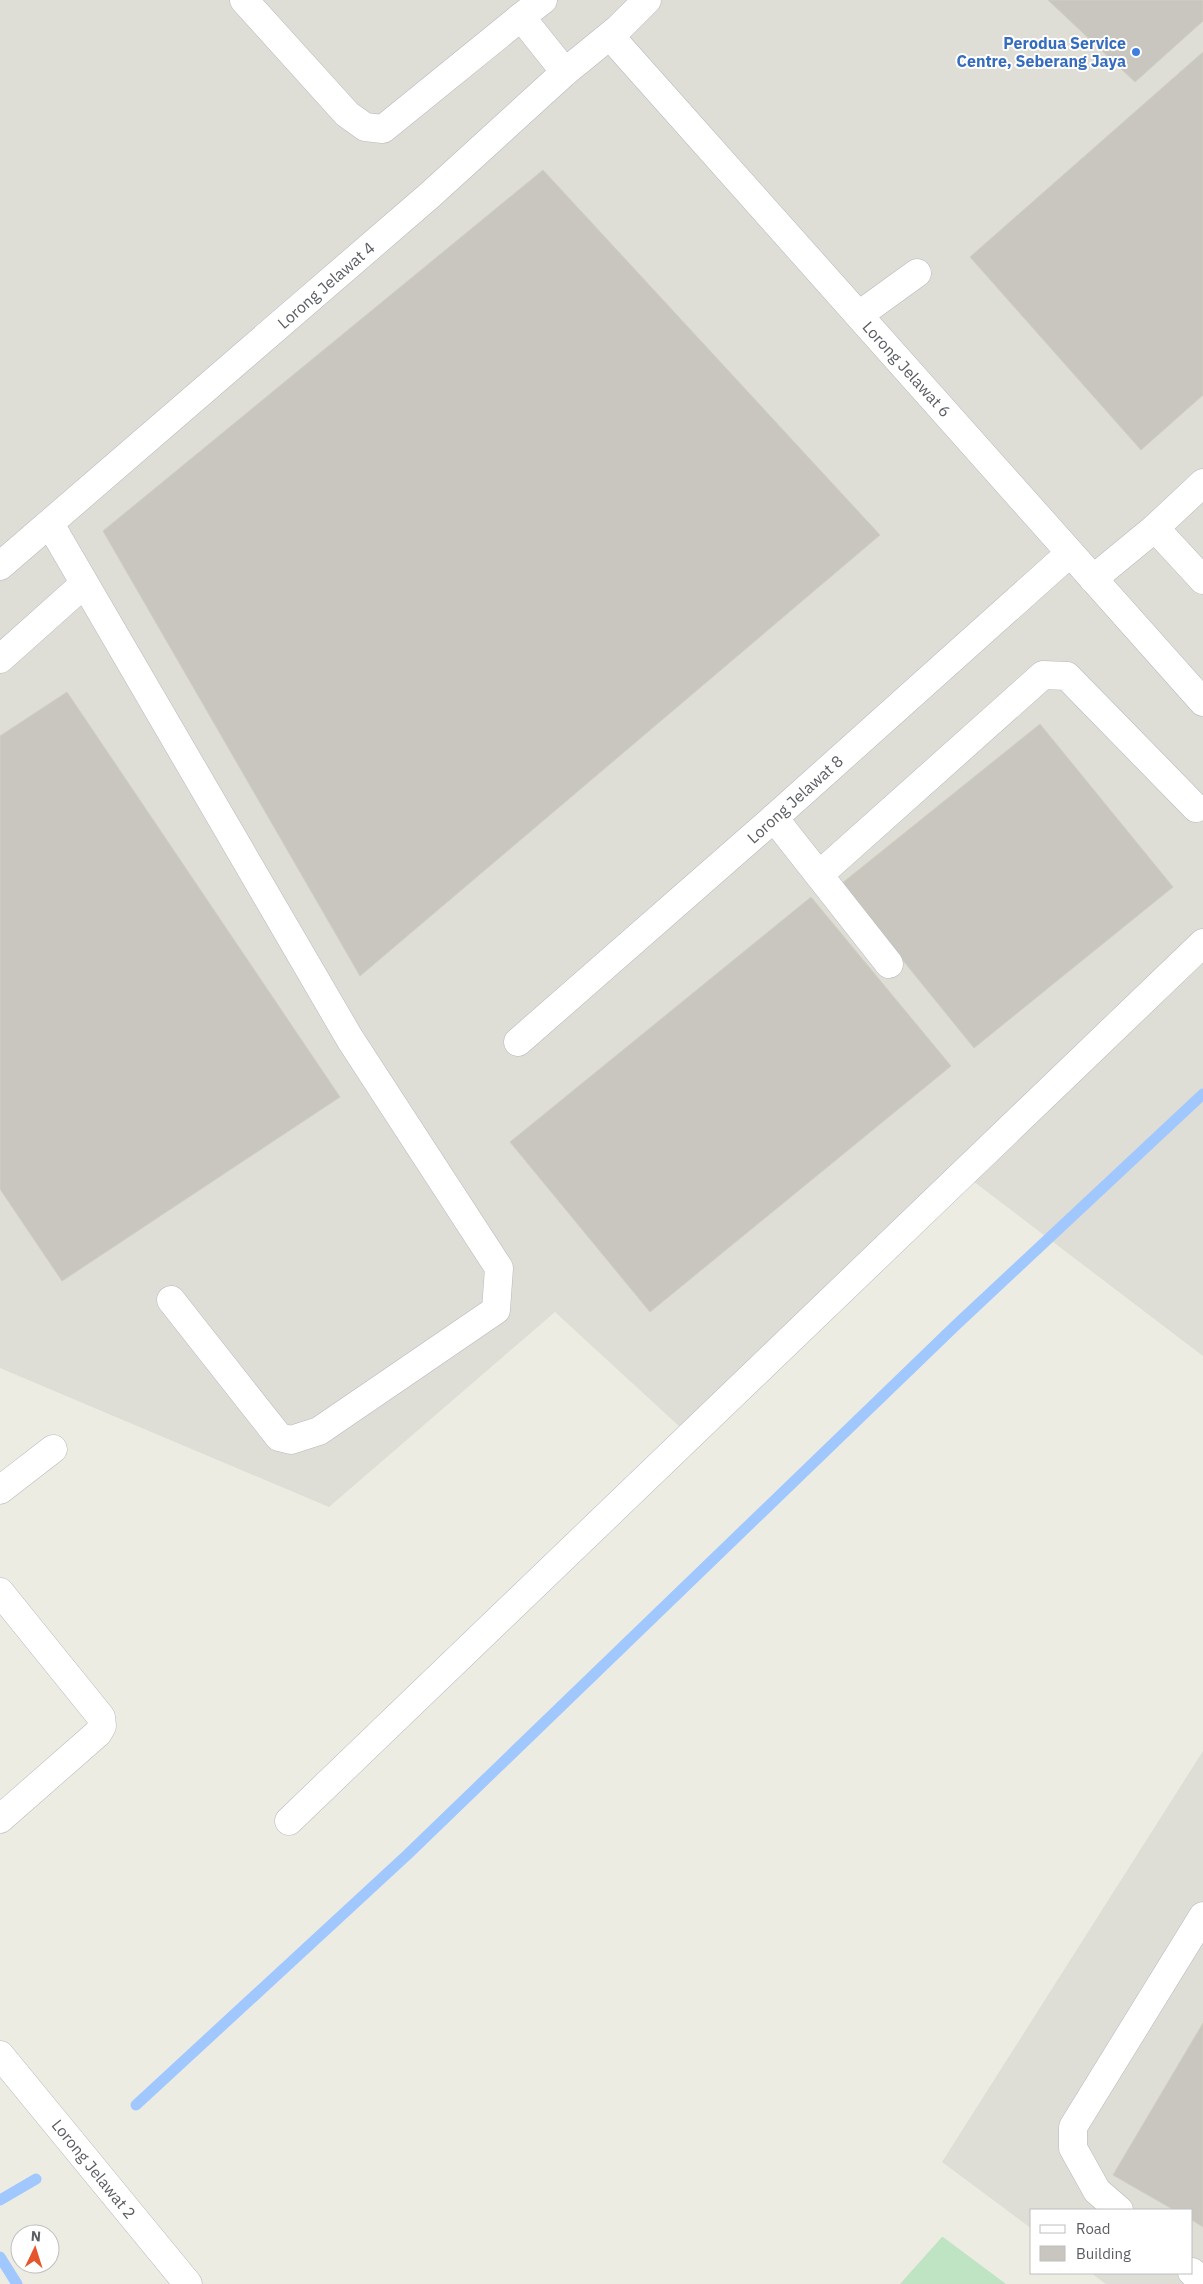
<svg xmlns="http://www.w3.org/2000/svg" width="1203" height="2284" font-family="'IBM Plex Sans',sans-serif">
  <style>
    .industrial { fill: #deddd6 }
    .green { fill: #bee4c3 }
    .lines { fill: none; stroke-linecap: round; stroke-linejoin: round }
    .stream { stroke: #a1c8fe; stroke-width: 11 }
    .building { fill: #c8c6bf; stroke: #d1cec0 }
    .minor-casing { stroke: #b7b9be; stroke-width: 29 }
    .minor { stroke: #fff; stroke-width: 28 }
    .shop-dot { fill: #3f7fe0; stroke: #fff; stroke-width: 2 }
    .labels { text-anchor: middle; stroke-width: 4; stroke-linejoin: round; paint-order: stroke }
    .shop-label { font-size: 16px; font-weight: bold; fill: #366cbe; stroke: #fff; text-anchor: end }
    .street-label { font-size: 16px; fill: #5a5d62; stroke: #fff }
  </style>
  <rect width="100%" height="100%" fill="#edece2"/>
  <!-- industrial -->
  <g class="industrial">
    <polygon points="0,0 1203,0 1203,1356 965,1175 680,1427 555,1312 329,1507 0,1368"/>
    <polygon points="1203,1751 1203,2284 1106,2284 1091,2273 1192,2273 1192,2210 1032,2210 1032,2229 942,2162"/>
  </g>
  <!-- green -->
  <polygon class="green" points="942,2237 943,2237 1006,2284 900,2284"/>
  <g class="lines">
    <!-- stream -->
    <g class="stream">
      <polyline points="136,2105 407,1855 955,1326 1203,1094"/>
      <polyline points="0,2200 36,2179"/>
      <polyline points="0,2257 17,2284"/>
    </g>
  </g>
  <!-- building -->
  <g class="building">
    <polygon points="1048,0 1203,0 1203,21 1135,82"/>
    <polygon points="1203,52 1203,395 1141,450 970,257"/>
    <polygon points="543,170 880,535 360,976 103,531"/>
    <polygon points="67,692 340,1097 62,1281 0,1189 0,736"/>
    <polygon points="1040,724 1173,887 974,1048 841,884"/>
    <polygon points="811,897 951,1066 650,1312 510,1142"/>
    <polygon points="1203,2023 1203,2227 1192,2220 1192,2210 1174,2210 1113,2175"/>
  </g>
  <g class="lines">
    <!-- minor casing -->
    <g class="minor-casing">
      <g id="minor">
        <polyline points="244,0 347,114 365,127 383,129 521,17"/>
        <polyline points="543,0 521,17 565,72"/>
        <polyline points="610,36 1203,702"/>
        <polyline points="859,315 917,273"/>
        <polyline points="50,524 350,1039 499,1268 496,1310 319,1431 291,1440 279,1437 171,1300"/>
        <polyline points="1155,528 1203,580"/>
        <polyline points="0,566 430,195 565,72 619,28 647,0"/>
        <polyline points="1093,579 1155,528 1203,483"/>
        <polyline points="0,659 84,584"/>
        <polyline points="774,818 889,964"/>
        <polyline points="819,875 1043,675 1067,676 1196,808"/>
        <polyline points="518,1042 774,818 1070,553"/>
        <polyline points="0,1490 53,1449"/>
        <polyline points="0,1592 101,1717 102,1726 98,1733 0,1819"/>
        <polyline points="289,1821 1203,943"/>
        <polyline points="0,2055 188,2284"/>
        <polyline points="1119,2210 1097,2191 1073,2148 1073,2127 1203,1916"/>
        <polyline points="1192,2272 1203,2282"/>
      </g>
    </g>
    <!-- minor -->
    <use href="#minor" class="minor"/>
  </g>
  <!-- markers -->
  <circle class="shop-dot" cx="1136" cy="52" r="5"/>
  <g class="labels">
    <!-- shop labels -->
    <g class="shop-label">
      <text x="1126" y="49">Perodua Service<tspan x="1126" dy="18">Centre, Seberang Jaya</tspan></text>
    </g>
    <!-- street labels -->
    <g class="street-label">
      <text transform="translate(326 285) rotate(-41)" y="6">Lorong Jelawat 4</text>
      <text transform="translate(907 369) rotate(48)" y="6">Lorong Jelawat 6</text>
      <text transform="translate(795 799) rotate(-42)" y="6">Lorong Jelawat 8</text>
      <text transform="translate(94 2169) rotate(51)" y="6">Lorong Jelawat 2</text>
    </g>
  </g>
  <!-- legend -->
  <rect x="1030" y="2209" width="162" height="65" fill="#ffffff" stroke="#bdbec0"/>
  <rect x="1040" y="2225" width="25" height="8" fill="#ffffff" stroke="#bdbec0"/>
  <text x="1076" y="2234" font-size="15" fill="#5a5d62">Road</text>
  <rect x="1040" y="2246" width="25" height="15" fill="#c8c6bf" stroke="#bdbec0"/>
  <text x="1076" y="2259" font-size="15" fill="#5a5d62">Building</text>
  <!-- north arrow -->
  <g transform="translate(35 2249) rotate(4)"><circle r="24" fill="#ffffff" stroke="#bdbec0"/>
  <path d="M0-4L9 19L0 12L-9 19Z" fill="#e6562e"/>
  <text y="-8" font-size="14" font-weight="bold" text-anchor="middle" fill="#5a5d62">N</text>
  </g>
</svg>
